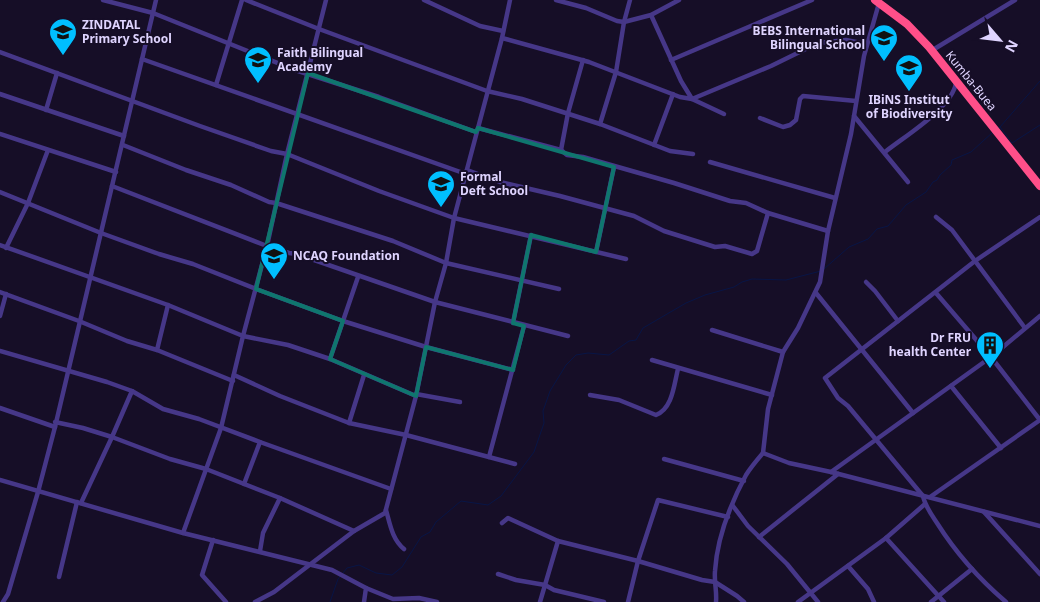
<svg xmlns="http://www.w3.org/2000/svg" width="1040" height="602" font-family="'Noto Sans',sans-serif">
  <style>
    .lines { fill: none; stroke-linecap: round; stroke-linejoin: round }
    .stream { stroke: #081546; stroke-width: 1 }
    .street { stroke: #463788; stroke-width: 4.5 }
    .highway { stroke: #ff4f89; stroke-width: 8 }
    .marked { fill: none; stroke: #0f766e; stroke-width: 4; stroke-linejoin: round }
    .labels { text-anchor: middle; stroke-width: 4; stroke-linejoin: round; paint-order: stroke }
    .poi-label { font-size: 12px; font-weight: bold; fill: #dfd4ff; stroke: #160e27; text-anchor: start }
    .street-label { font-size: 12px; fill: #dfd4ff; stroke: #160e27 }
  </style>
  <rect width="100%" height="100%" fill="#160e27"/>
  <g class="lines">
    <!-- stream -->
    <g class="stream">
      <polyline points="1000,127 1040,81"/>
      <polyline points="997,128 1000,127 1012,143 1040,125"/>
      <polyline points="824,269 849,247 868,239 877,229 888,226 906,205 926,192 933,182 937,180 940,175 951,165 952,160 971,152 993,132"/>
      <polyline points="330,602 338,579 347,568 359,565 376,573 392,575 402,567 421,537 430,532 436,522 461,501 488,505 501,496 534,452 544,423 543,411 550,391 566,365 576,355 588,353 609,355 629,341 636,340 643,328 686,303 705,295 734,287 742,282 752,279 786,280 821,271"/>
    </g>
    <!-- street -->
    <g class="street">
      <polyline points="103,0 153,13 295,70 379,97 476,132"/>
      <polyline points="246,0 319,29 487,91 522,99 600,124 670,151 693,154"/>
      <polyline points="424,0 480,26 503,31"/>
      <polyline points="556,0 586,8 617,21 624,22 651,15 679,0"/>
      <polyline points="651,15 681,81 692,99 724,114"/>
      <polyline points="502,38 589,62 680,97 692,99 771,66 818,43 846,40 866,44"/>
      <polyline points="931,51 1015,0"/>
      <polyline points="0,52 200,126 271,151 287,154 379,191 454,218 626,259"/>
      <polyline points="142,59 466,174"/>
      <polyline points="671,60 812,0"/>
      <polyline points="216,85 242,0"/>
      <polyline points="0,94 124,136"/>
      <polyline points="46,110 57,73"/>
      <polyline points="854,116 908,182"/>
      <polyline points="760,118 783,127 790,125 796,120 800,99 803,96 856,101"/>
      <polyline points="600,124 616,72 624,22 630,0"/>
      <polyline points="478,128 561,150 567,155 583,157 674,183 730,201 746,203 768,213 828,231"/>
      <polyline points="0,134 116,172"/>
      <polyline points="123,145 186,170 231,185 269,202 276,203 393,241 446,263 559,289"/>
      <polyline points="654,145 673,94"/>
      <polyline points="561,150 568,113 583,60"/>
      <path d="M 885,152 C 905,136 952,108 956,83"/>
      <polyline points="710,162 835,198"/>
      <polyline points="467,170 500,182 560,196 634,216 664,231 715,247 725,246 752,254 757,251 768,213"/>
      <polyline points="112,186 267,246 289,253 297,254 435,302 568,336"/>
      <polyline points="0,192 101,233 159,254 193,264 256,289 343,321 426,347 513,370"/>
      <polyline points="936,217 952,230 1025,328"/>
      <polyline points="0,245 168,305 243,336 288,345 330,359 416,396"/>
      <polyline points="6,248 28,203 48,150"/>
      <polyline points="596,252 614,167"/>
      <polyline points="866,282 875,291 898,321"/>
      <polyline points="0,292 79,321 127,341 157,350 233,381"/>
      <polyline points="816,293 913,413"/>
      <polyline points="936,293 991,357 1040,420"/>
      <polyline points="0,316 6,294"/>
      <polyline points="513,323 531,235"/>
      <polyline points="712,330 783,352"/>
      <polyline points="157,350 168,305"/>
      <polyline points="0,351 107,382 132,391 163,409 199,419 260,442 391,489"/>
      <polyline points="330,359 358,277"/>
      <polyline points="652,360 772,395"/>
      <polyline points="234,375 280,396 349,423 406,435 515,464"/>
      <polyline points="951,386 1001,448"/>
      <polyline points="132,391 112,437 170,459 206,469 280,498 354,531"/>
      <polyline points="416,394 460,402"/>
      <path d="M 590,395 L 619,400 L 656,415 C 673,408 674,384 678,369"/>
      <polyline points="0,408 55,427"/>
      <polyline points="55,422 83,428 112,437 81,503"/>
      <polyline points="349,423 364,375"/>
      <polyline points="763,453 768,409 783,352 798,328 820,282 828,231 851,134 864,56 879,3"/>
      <polyline points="489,457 524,326"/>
      <polyline points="664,459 744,481"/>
      <polyline points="831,472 991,357 1040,316"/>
      <polyline points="0,480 183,533 332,570 366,588 364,602"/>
      <polyline points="244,484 260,442"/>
      <polyline points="930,497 1040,420"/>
      <polyline points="733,506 748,526 787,564 818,602"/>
      <path d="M 386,510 C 390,524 392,539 404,549"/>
      <polyline points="984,512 1040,574"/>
      <polyline points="502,523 508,518 558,541 638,561 702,580 715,582 737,596 744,602"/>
      <polyline points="183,533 221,428 243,336 267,246 287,154 326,0"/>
      <polyline points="759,537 838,474"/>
      <polyline points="886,538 944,602"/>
      <polyline points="213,540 202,575 226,602"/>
      <polyline points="260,551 263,533 280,498"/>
      <polyline points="848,566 868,589 874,602"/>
      <polyline points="498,574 516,580 545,585 554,590 604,602"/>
      <polyline points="59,577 77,502"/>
      <polyline points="366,588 393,599 419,598 437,602"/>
      <polyline points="3,602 8,594 38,492 55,427 156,0"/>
      <polyline points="255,602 274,592 354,531 385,513 416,396 435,302 446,263 454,218 502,38 510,0"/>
      <polyline points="540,602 558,541"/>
      <polyline points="628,602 638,561 658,500 728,517"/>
      <path d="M 716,602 C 717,591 714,582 715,571 C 717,539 731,503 746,475 C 751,467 757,460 763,453 L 789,463 L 831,472 L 1040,526"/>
      <polyline points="798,602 886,538 925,504"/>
      <polyline points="931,602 972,569"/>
      <path d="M 1006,602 C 979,579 956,553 937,523 C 931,514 925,506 923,496 L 848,406 L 838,398 L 825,378 L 975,261 L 1040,217"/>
    </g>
    <!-- highway -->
    <polyline class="highway" points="875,0 907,24 929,47 1040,186"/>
  </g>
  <!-- marked area -->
  <path class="marked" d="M 308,73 L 476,132 L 478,128 L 614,167 L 596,252 L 531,235 L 513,323 L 524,326 L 513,370 L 426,347 L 416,396 L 330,359 L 343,321 L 256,289 Z"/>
  <!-- icons -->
  <defs>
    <g id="school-pin" transform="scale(1.4375)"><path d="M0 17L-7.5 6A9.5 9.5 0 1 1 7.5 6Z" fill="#00bfff" stroke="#160e27"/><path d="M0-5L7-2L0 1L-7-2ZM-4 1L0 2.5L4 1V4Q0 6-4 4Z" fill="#111"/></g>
    <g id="building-pin" transform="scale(1.4375)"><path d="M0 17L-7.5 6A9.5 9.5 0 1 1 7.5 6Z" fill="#00bfff" stroke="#160e27"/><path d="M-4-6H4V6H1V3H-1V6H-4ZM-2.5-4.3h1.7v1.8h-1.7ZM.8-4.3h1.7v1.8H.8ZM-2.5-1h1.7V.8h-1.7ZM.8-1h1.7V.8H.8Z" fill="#111"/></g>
  </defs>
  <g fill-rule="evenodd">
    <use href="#school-pin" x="63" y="32"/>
    <use href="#school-pin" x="884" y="38"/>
    <use href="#school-pin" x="258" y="60"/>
    <use href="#school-pin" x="909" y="68"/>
    <use href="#school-pin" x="441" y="184"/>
    <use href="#school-pin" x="274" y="256"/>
    <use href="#building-pin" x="990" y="345"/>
  </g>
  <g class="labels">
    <!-- poi labels -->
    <g class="poi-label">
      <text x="82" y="29">ZINDATAL<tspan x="82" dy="14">Primary School</tspan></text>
      <text x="865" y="35" text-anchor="end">BEBS International<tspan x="865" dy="14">Bilingual School</tspan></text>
      <text x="277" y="57">Faith Bilingual<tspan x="277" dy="14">Academy</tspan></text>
      <text x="909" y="104" text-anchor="middle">IBiNS Institut<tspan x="909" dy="14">of Biodiversity</tspan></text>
      <text x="460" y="181">Formal<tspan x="460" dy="14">Deft School</tspan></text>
      <text x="293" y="260">NCAQ Foundation</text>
      <text x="971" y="342" text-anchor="end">Dr FRU<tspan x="971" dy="14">health Center</tspan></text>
    </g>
    <!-- street labels -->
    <g class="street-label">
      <text transform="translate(971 81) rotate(51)" y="4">Kumba-Buea</text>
    </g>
  </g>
  <!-- north arrow -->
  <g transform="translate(1000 40) rotate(118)" stroke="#160e27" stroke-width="4" paint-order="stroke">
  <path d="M0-4L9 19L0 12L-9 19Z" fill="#dfd4ff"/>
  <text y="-8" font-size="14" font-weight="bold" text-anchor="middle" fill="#dfd4ff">N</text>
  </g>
</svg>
